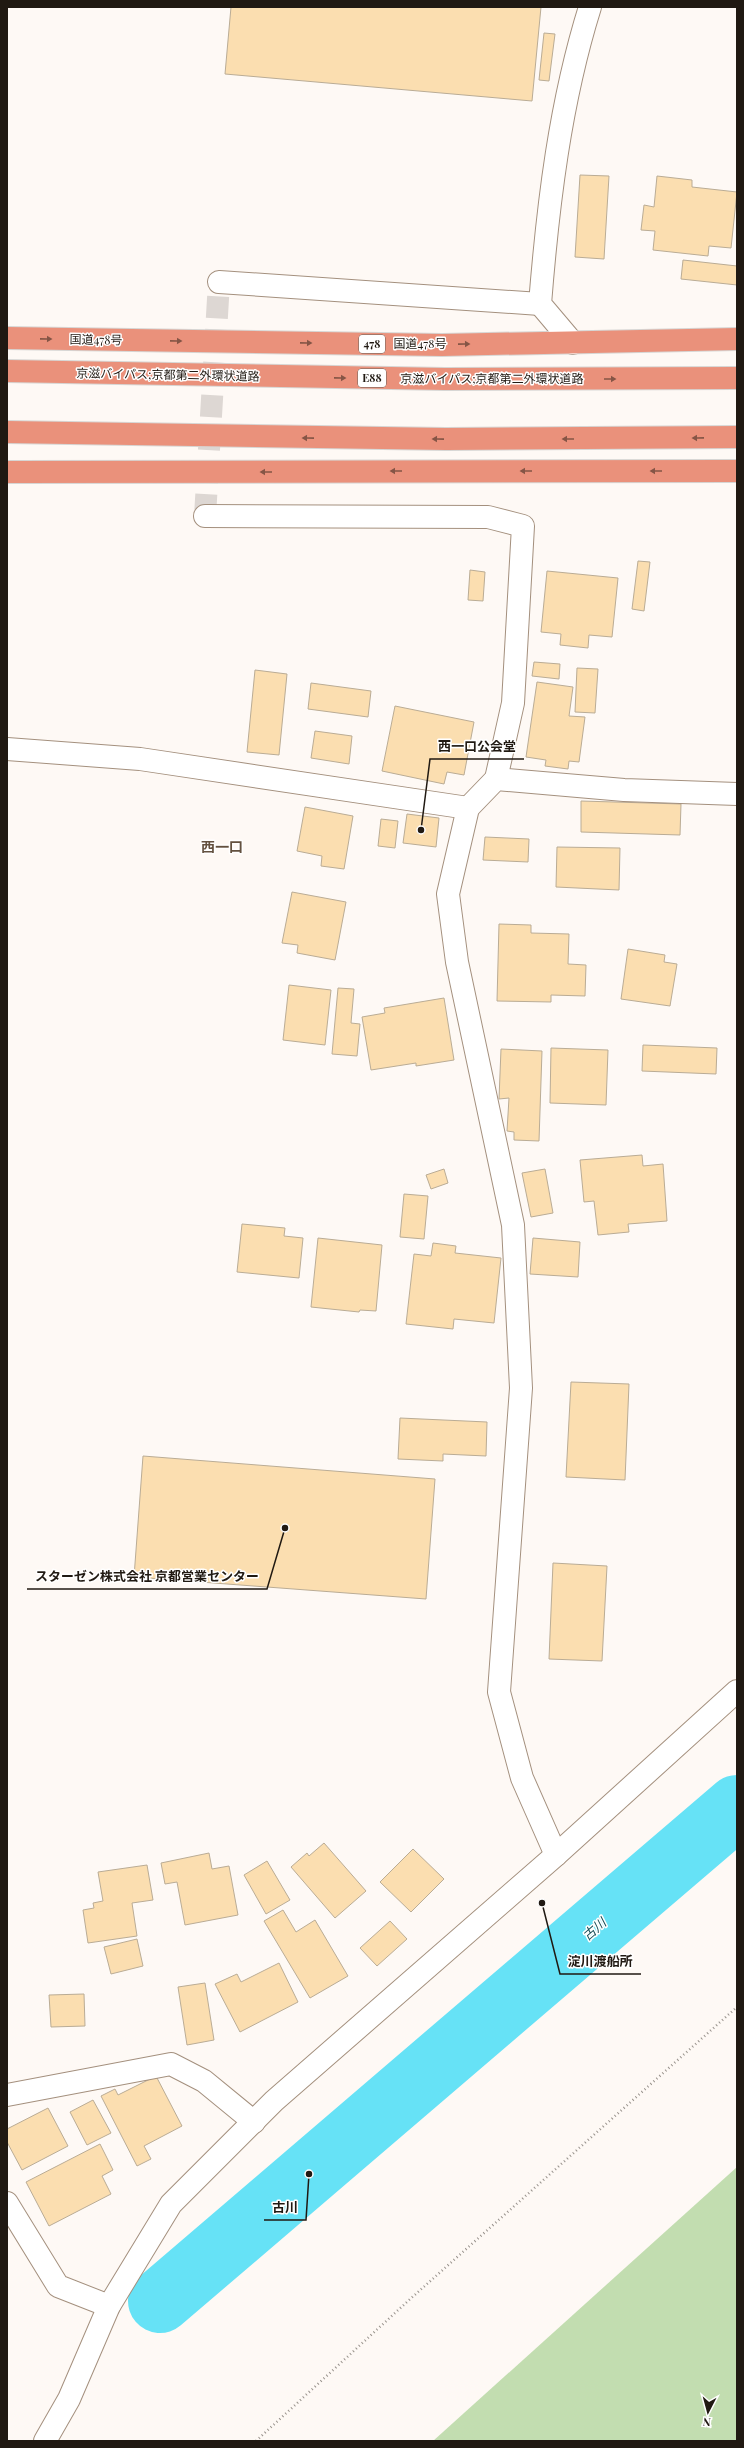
<svg xmlns="http://www.w3.org/2000/svg" width="744" height="2448" font-family="'Playfair Display','Noto Sans JP',serif">
  <style>
    .green { fill: #c2ddb0 }
    .lines { fill: none; stroke-linecap: round; stroke-linejoin: round }
    .river { stroke: #66e2f6; stroke-width: 64 }
    .building { fill: #fbdeb0; stroke: #baac95 }
    .street-tunnel { stroke: #ddd7d3; stroke-width: 22; stroke-dasharray: 22 11; stroke-linecap: butt }
    .street-casing { stroke: #a4907e; stroke-width: 24 }
    .secondary-casing { stroke: #a4907e; stroke-width: 24 }
    .highway-casing { stroke: #d7d6d4; stroke-width: 24 }
    .path { stroke: #98928c; stroke-width: 2.5; stroke-dasharray: 1 3; stroke-linecap: butt }
    .street { stroke: #fff; stroke-width: 22 }
    .secondary { stroke: #fff; stroke-width: 22 }
    .highway { stroke: #ea917b; stroke-width: 22 }
    .highway-bridge-casing { stroke: #d7d6d4; stroke-width: 24; stroke-linecap: butt }
    .highway-bridge { stroke: #ea917b; stroke-width: 22 }
    .oneway { fill: #855546 }
    .labels { text-anchor: middle; stroke-width: 3; stroke-linejoin: round; paint-order: stroke }
    .shield { fill: #fff; stroke: #635e59; stroke-width: 1 }
    .shield-label { font-size: 11px; font-weight: bold; fill: #201912 }
    .street-label { font-size: 12px; fill: #201912; stroke: #fff }
    .water-label { font-size: 13px; font-style: italic; fill: #154c54; stroke: #fff }
    .quarter-label { font-size: 14px; font-weight: bold; fill: #635140; stroke: #fff }
    .leader { fill: none; stroke: #201912; stroke-width: 1.5 }
    .callout-dot { fill: #201912; stroke: #fff; stroke-width: 1.5 }
    .callout-label { font-size: 13px; text-anchor: middle; font-weight: bold; fill: #201912; stroke: #fff; stroke-width: 3; stroke-linejoin: round; paint-order: stroke }
  </style>
  <rect width="100%" height="100%" fill="#fef9f5"/>
  <!-- green -->
  <polygon class="green" points="737,2167 737,2441 433,2441"/>
  <g class="lines">
    <!-- river -->
    <polyline class="river" points="160,2301 737,1807"/>
  </g>
  <!-- building -->
  <g class="building">
    <polygon points="231,7 541,7 532,101 225,74"/>
    <polygon points="544,33 555,34 549,81 539,80"/>
    <polygon points="580,175 609,176 604,259 575,257"/>
    <polygon points="657,176 692,180 692,187 737,192 731,248 709,246 708,256 653,250 655,231 641,230 644,205 654,207"/>
    <polygon points="683,260 737,266 737,285 681,279"/>
    <polygon points="638,561 650,562 644,611 632,609"/>
    <polygon points="470,570 485,572 483,601 468,600"/>
    <polygon points="547,571 618,578 612,637 589,635 588,648 560,645 561,634 541,632"/>
    <polygon points="534,662 560,664 559,679 532,676"/>
    <polygon points="577,668 598,669 595,713 575,712"/>
    <polygon points="255,670 287,674 279,755 247,752"/>
    <polygon points="537,682 573,687 569,716 585,717 579,762 569,761 568,769 545,766 546,760 526,757"/>
    <polygon points="311,683 371,691 368,717 308,709"/>
    <polygon points="395,706 474,722 464,775 447,772 444,784 382,771"/>
    <polygon points="315,731 352,736 349,764 311,758"/>
    <polygon points="581,801 681,804 680,835 581,832"/>
    <polygon points="305,807 353,816 344,869 321,866 322,856 297,851"/>
    <polygon points="407,814 439,818 436,847 403,843"/>
    <polygon points="381,819 398,821 395,848 378,846"/>
    <polygon points="485,837 529,839 528,862 483,860"/>
    <polygon points="557,847 620,848 619,890 556,887"/>
    <polygon points="292,892 346,902 335,960 297,953 298,945 282,943"/>
    <polygon points="499,924 531,925 531,933 569,934 568,964 586,965 585,996 551,995 551,1002 497,1001"/>
    <polygon points="628,949 665,955 664,962 677,964 670,1006 621,999"/>
    <polygon points="289,985 331,990 325,1045 283,1040"/>
    <polygon points="338,988 354,989 351,1023 360,1024 357,1056 332,1054"/>
    <polygon points="444,998 454,1060 416,1066 416,1063 371,1070 362,1017 385,1013 384,1008"/>
    <polygon points="643,1045 717,1048 716,1074 642,1071"/>
    <polygon points="551,1048 608,1050 606,1105 550,1103"/>
    <polygon points="501,1049 542,1051 539,1141 514,1140 514,1132 507,1131 509,1098 499,1099"/>
    <polygon points="642,1155 643,1166 663,1164 667,1221 628,1224 629,1232 598,1235 594,1201 584,1202 580,1160"/>
    <polygon points="444,1169 448,1183 431,1189 426,1175"/>
    <polygon points="545,1169 553,1213 531,1217 522,1173"/>
    <polygon points="404,1194 428,1196 424,1239 400,1237"/>
    <polygon points="242,1224 285,1228 284,1236 303,1238 299,1278 237,1272"/>
    <polygon points="318,1238 382,1245 376,1311 360,1310 359,1312 311,1307"/>
    <polygon points="533,1238 580,1242 578,1277 530,1274"/>
    <polygon points="433,1243 456,1246 455,1253 501,1258 494,1323 454,1319 453,1329 406,1324 414,1254 431,1256"/>
    <polygon points="571,1382 629,1384 625,1480 566,1477"/>
    <polygon points="400,1418 487,1422 486,1456 443,1454 443,1461 398,1459"/>
    <polygon points="143,1456 435,1479 426,1599 134,1577"/>
    <polygon points="553,1563 607,1566 602,1661 549,1659"/>
    <polygon points="324,1843 366,1891 335,1918 291,1867 307,1853 309,1856"/>
    <polygon points="413,1849 444,1879 411,1912 380,1882"/>
    <polygon points="209,1853 212,1869 229,1866 238,1915 185,1925 177,1882 165,1884 161,1863"/>
    <polygon points="267,1861 290,1900 266,1914 244,1875"/>
    <polygon points="147,1865 153,1900 132,1903 137,1936 88,1943 83,1910 94,1908 93,1903 103,1901 98,1872"/>
    <polygon points="283,1910 296,1932 315,1920 348,1976 310,1998 264,1921"/>
    <polygon points="390,1921 407,1939 377,1966 360,1948"/>
    <polygon points="137,1939 143,1966 111,1974 104,1947"/>
    <polygon points="279,1963 298,2002 240,2032 215,1984 237,1974 241,1982"/>
    <polygon points="205,1983 214,2040 187,2045 178,1987"/>
    <polygon points="84,1994 85,2026 51,2027 49,1995"/>
    <polygon points="156,2076 182,2126 144,2146 151,2159 137,2166 101,2096 115,2089 118,2095"/>
    <polygon points="93,2100 111,2133 87,2145 70,2112"/>
    <polygon points="48,2108 68,2146 22,2170 7,2142 7,2129"/>
    <polygon points="100,2144 113,2170 102,2176 111,2194 49,2226 26,2182"/>
  </g>
  <g class="lines">
    <!-- street-tunnel -->
    <polyline class="street-tunnel" points="205,516 219,282"/>
    <!-- street casing -->
    <g class="street-casing">
      <g id="street">
        <polyline points="219,282 540,304"/>
        <path d="M 573,343 L 540,304 C 548,204 560,103 590,7"/>
        <polyline points="205,516 488,517 523,526 513,703 496,779"/>
        <polyline points="7,749 140,759 468,808"/>
        <polyline points="556,1855 522,1778 499,1692 521,1388 513,1225 457,962 448,894 468,808 496,779 624,790 737,794"/>
        <polyline points="7,2095 171,2064 204,2081 254,2122"/>
        <polyline points="7,2203 58,2286 109,2306"/>
      </g>
    </g>
    <!-- secondary casing -->
    <g class="secondary-casing">
      <polyline id="secondary" points="45,2441 69,2399 109,2306 171,2204 274,2101 556,1855 737,1691"/>
    </g>
    <!-- highway casing -->
    <g class="highway-casing">
      <g id="highway">
        <polyline points="7,338 442,345 737,339"/>
        <polyline points="7,472 737,471"/>
      </g>
    </g>
    <!-- path -->
    <polyline class="path" points="256,2441 408,2301 737,2007"/>
    <!-- street -->
    <use href="#street" class="street"/>
    <!-- secondary -->
    <use href="#secondary" class="secondary"/>
    <!-- highway -->
    <use href="#highway" class="highway"/>
    <!-- highway-bridge casing -->
    <g class="highway-bridge-casing">
      <g id="highway-bridge">
        <polyline points="7,371 445,379 737,378"/>
        <polyline points="7,432 446,439 737,437"/>
      </g>
    </g>
    <!-- highway-bridge -->
    <use href="#highway-bridge" class="highway-bridge"/>
  </g>
  <!-- one-way arrows -->
  <defs><path id="oneway-solid" d="M-6-.8H1V-3.2L6.5 0L1 3.2V.8H-6Z"/></defs>
  <g class="oneway">
    <use href="#oneway-solid" transform="translate(46 339) rotate(1)"/>
    <use href="#oneway-solid" transform="translate(176 341) rotate(1)"/>
    <use href="#oneway-solid" transform="translate(306 343) rotate(1)"/>
    <use href="#oneway-solid" transform="translate(464 344) rotate(-1)"/>
    <use href="#oneway-solid" transform="translate(340 378) rotate(1)"/>
    <use href="#oneway-solid" transform="translate(610 379)"/>
    <use href="#oneway-solid" transform="translate(308 438) rotate(-179)"/>
    <use href="#oneway-solid" transform="translate(698 438) rotate(179)"/>
    <use href="#oneway-solid" transform="translate(438 439) rotate(-179)"/>
    <use href="#oneway-solid" transform="translate(568 439) rotate(180)"/>
    <use href="#oneway-solid" transform="translate(396 471) rotate(180)"/>
    <use href="#oneway-solid" transform="translate(526 471) rotate(180)"/>
    <use href="#oneway-solid" transform="translate(656 471) rotate(180)"/>
    <use href="#oneway-solid" transform="translate(266 472) rotate(180)"/>
  </g>
  <g class="labels">
    <!-- shield labels -->
    <g class="shield">
      <rect x="359" y="335" width="26" height="18" rx="3"/>
      <rect x="358" y="369" width="28" height="18" rx="3"/>
    </g>
    <g class="shield-label">
      <text x="372" y="348">478</text>
      <text x="372" y="382">E88</text>
    </g>
    <!-- street labels -->
    <g class="street-label">
      <text transform="translate(96 340) rotate(1)" y="4">国道478号</text>
      <text x="420" y="348">国道478号</text>
      <text transform="translate(168 375) rotate(1)" y="4">京滋バイパス;京都第二外環状道路</text>
      <text x="492" y="383">京滋バイパス;京都第二外環状道路</text>
    </g>
    <!-- water labels -->
    <g class="water-label">
      <text transform="translate(594 1929) rotate(-41)" y="5">古川</text>
    </g>
    <!-- quarter labels -->
    <g class="quarter-label">
      <text x="222" y="852">西一口</text>
    </g>
  </g>
  <!-- callouts -->
  <path class="leader" d="M421 830L430 759H524M285 1528L267 1589H27M542 1903L560 1974H641M309 2174L306 2220H264"/>
  <g class="callout-dot">
    <circle cx="421" cy="830" r="4"/>
    <circle cx="285" cy="1528" r="4"/>
    <circle cx="542" cy="1903" r="4"/>
    <circle cx="309" cy="2174" r="4"/>
  </g>
  <g class="callout-label">
    <text x="477" y="751">西一口公会堂</text>
    <text x="147" y="1581">スターゼン株式会社 京都営業センター</text>
    <text x="600" y="1966">淀川渡船所</text>
    <text x="285" y="2212">古川</text>
  </g>
  <!-- border -->
  <rect width="744" height="2448" fill="none" stroke="#201912" stroke-width="16"/>
  <!-- north arrow -->
  <g transform="translate(708 2412) rotate(186)" stroke="#ffffff" stroke-width="3" paint-order="stroke">
  <path d="M0-3L7 15L0 10L-7 15Z" fill="#201912"/>
  <text y="-6" font-size="11" font-weight="bold" text-anchor="middle" fill="#201912">N</text>
  </g>
</svg>
